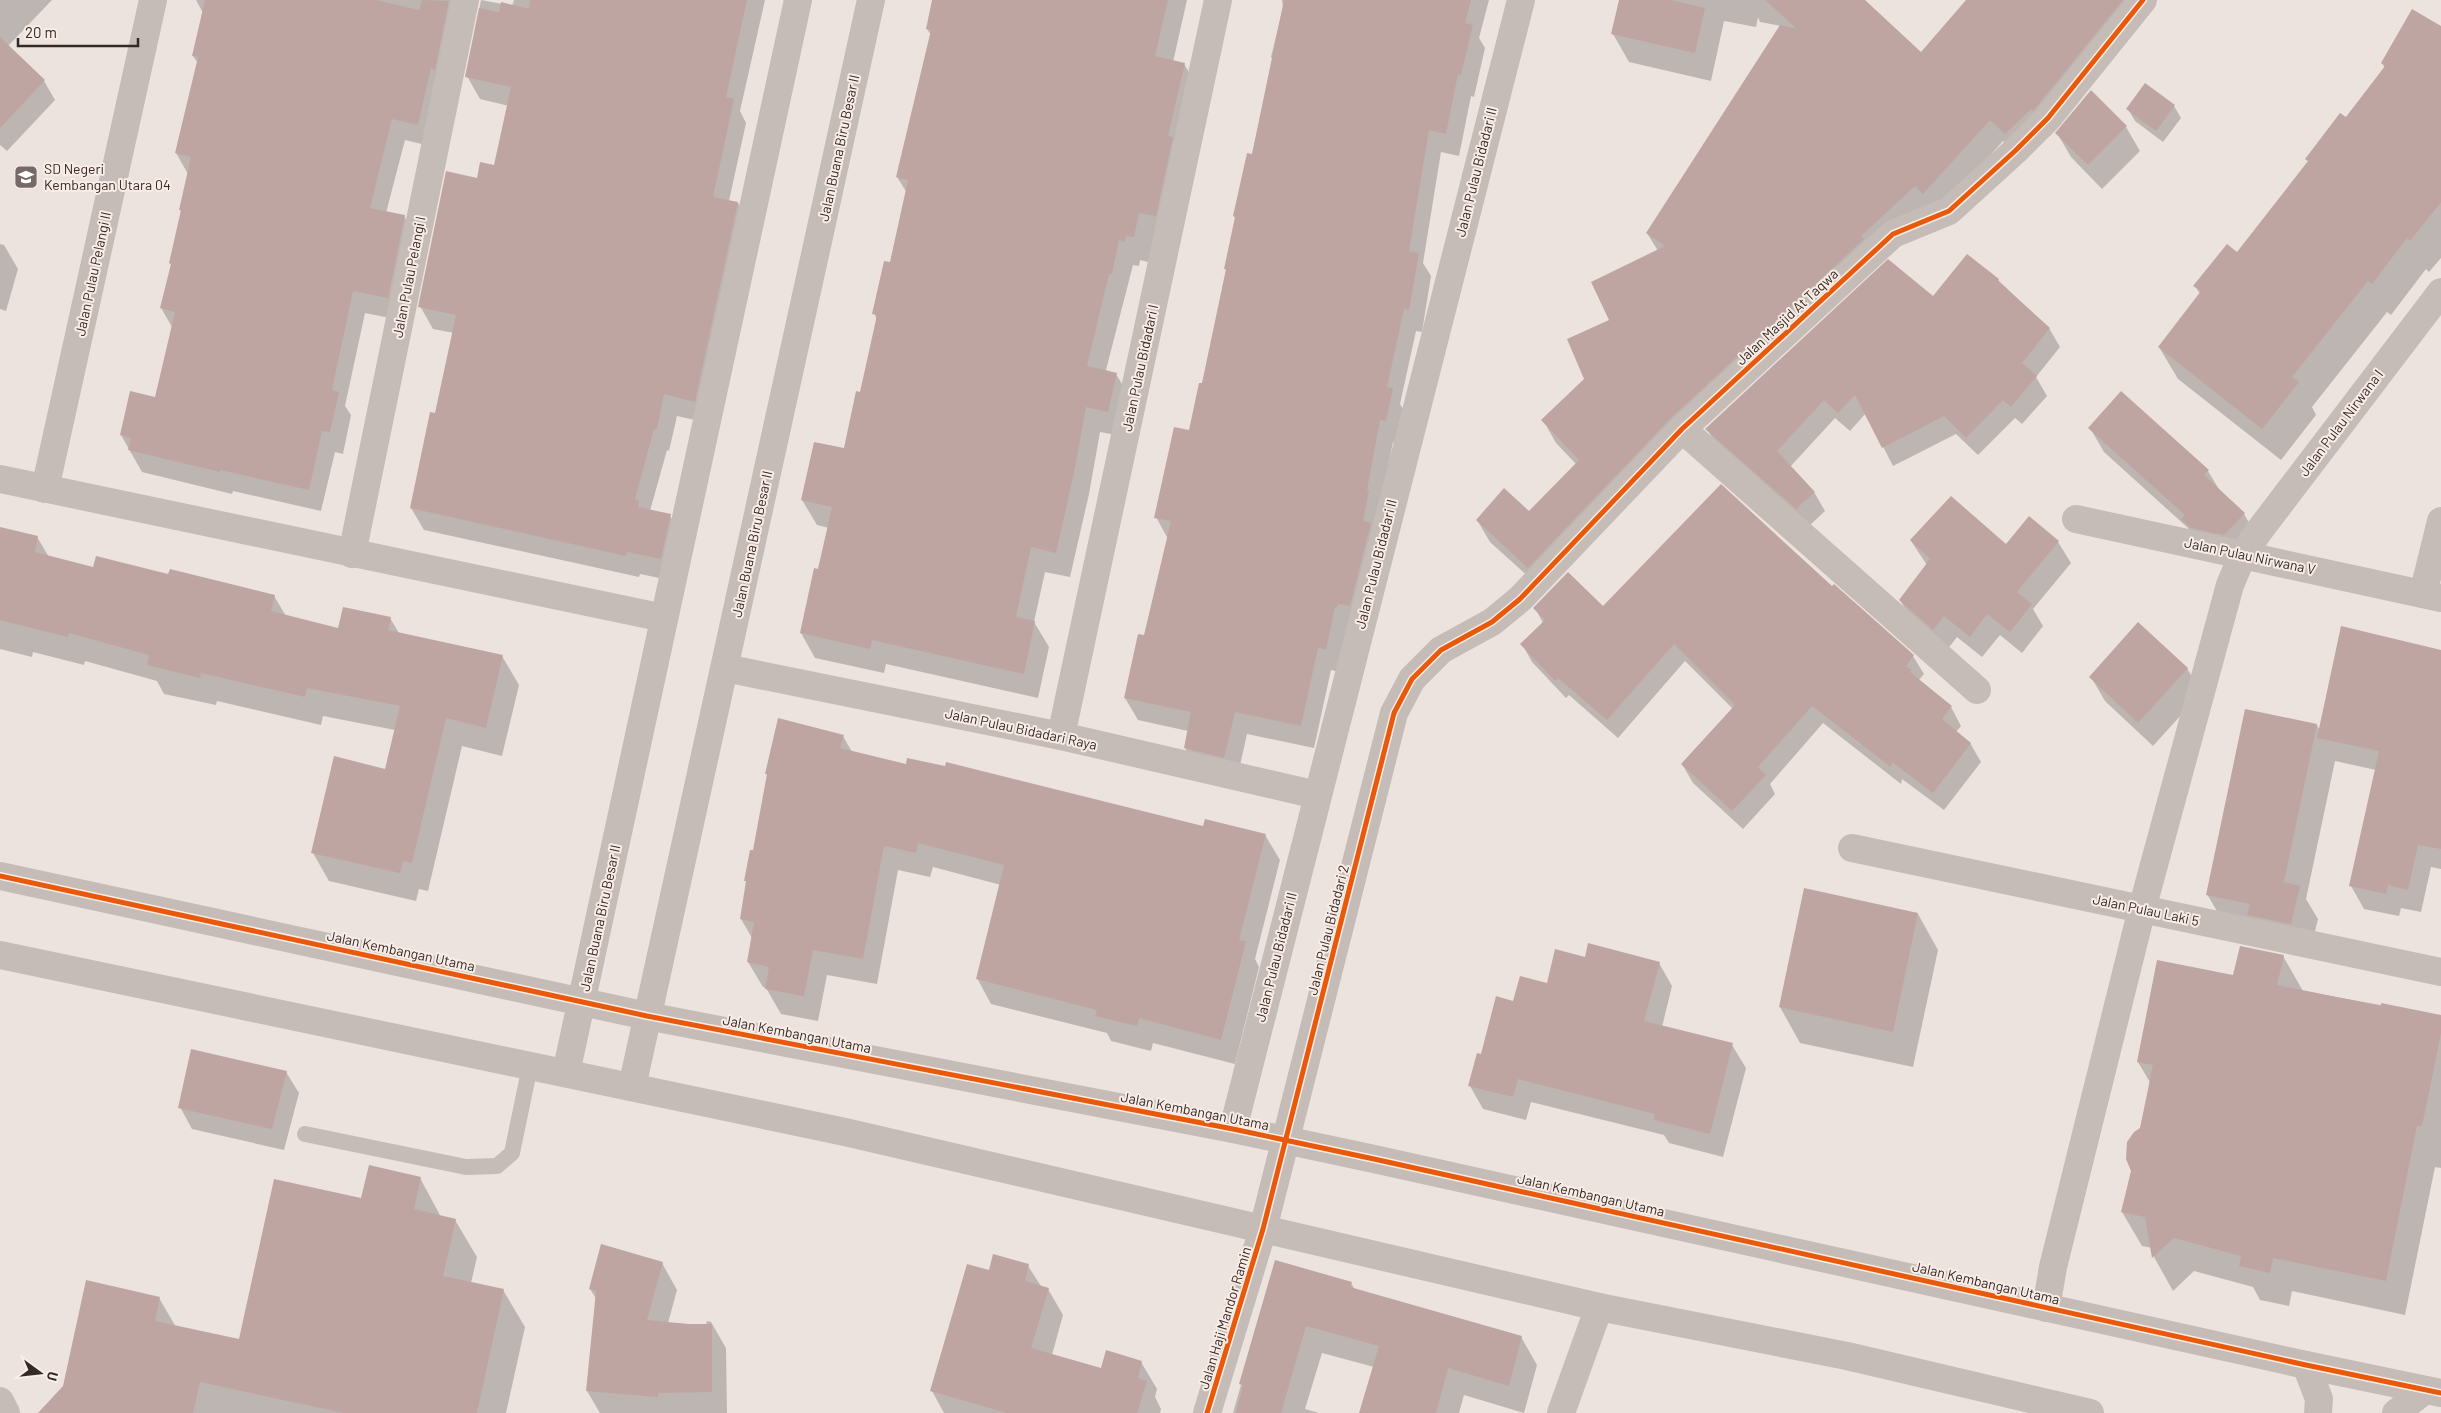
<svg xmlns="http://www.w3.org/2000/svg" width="2441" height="1413" font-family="Barlow,sans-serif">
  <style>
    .shadow { fill: #0003 }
    .building { fill: #bfa5a1 }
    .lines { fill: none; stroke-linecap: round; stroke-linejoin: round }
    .service { stroke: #c5bcb8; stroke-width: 16 }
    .minor { stroke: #c5bcb8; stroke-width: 28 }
    .tertiary { stroke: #c5bcb8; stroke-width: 28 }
    .cycleway-casing { stroke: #f9ede6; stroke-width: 8 }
    .cycleway { stroke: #e8590c; stroke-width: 5 }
    .labels { text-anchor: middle; stroke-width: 4; stroke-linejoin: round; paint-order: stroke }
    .street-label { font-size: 14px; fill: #352927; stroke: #f9ede6 }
    .poi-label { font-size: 14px; fill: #352927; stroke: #f9ede6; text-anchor: start }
  </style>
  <rect width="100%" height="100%" fill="#ece3df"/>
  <!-- shadow -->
  <g class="shadow">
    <polygon points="0,0 52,0 8,46 44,81 55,100 7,151 0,145"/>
    <polygon points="196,0 461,0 430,146 405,140 386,213 404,216 417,239 400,320 365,313 345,406 351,415 343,454 335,452 321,511 233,491 232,494 142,472 121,435 156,398 172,327 161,308 172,266 170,263 182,213 180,210 188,174 176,153 198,63 193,56 203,13"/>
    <polygon points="481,0 512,6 514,0 765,0 740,111 746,123 729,201 738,203 750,225 708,423 677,416 669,451 667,450 650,511 670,516 683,538 674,581 640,574 639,577 424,530 411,508 436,415 454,333 433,329 420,306 478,179 495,167 509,106 480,99 467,76"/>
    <polygon points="933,0 1187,0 1173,62 1184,64 1199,89 1148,262 1140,260 1139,266 1133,265 1106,370 1116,374 1131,399 1122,436 1100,432 1089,494 1070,577 1045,572 1034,622 1049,647 1038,698 886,664 884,673 815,658 801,633 829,528 817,525 802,500 845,449 861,393 877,320 874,313 891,264 907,193 897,177 931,35 927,29"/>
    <polygon points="1282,0 1489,0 1479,38 1485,48 1474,97 1471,96 1459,156 1441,152 1423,263 1431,276 1422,332 1416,331 1400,404 1405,412 1398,443 1393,442 1379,511 1339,672 1331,670 1314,748 1247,734 1237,779 1198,770 1185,748 1188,731 1138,720 1125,698 1145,637 1168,539 1156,517 1190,432 1202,385 1227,272 1225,269 1236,219 1234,216 1252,155 1273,60 1271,57 1283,7"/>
    <polygon points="1620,0 1845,0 1921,54 1967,0 2156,0 2018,156 2003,141 1936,215 1928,208 1683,440 1542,589 1490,542 1477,520 1529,513 1577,465 1556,443 1543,420 1586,380 1610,321 1658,251 1647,233 1781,26 1760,22 1758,17 1756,27 1724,21 1711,81 1629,62 1613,34"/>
    <polygon points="2441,28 2441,258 2429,272 2426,269 2391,315 2387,312 2312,407 2316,415 2281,460 2178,379 2159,347 2200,294 2195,286 2238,253 2385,68 2382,63"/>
    <polygon points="2091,92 2126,127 2140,151 2102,189 2071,157 2057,133"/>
    <polygon points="2174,106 2181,118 2163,142 2135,121 2128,109"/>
    <polygon points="0,244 4,245 18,269 6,311 0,309"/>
    <polygon points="1998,280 2049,328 2060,347 2036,377 2047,396 2022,424 2015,418 1978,455 1956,434 1893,466 1866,413 1850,431 1835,418 1790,467 1814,492 1825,511 1808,527 1718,448 1707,429 1933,298"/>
    <polygon points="2090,428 2208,471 2220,491 2244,514 2258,538 2206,552 2197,543 2188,528 2104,452"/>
    <polygon points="2029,518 2058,542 2071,563 2033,609 2043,626 2022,653 2000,635 1982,657 1957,637 1946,651 1913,622 1900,600 1927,565 1911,541 2006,546"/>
    <polygon points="0,528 37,537 49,557 94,568 169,576 274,596 286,616 339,630 390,618 399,633 502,656 519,685 502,756 462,746 428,891 419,889 416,901 329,881 313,853 386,770 395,730 323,716 321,725 217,701 216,705 164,694 157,681 85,661 84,665 33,652 32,657 0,649"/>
    <polygon points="1832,588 1913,656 1924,674 1918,681 1951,707 1961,726 1956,732 1970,743 1981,762 1944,810 1902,779 1901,784 1823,723 1770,784 1775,794 1743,829 1693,783 1682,764 1733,709 1685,661 1618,738 1569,695 1566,698 1532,662 1522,644 1543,623 1535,608 1603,607"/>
    <polygon points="2441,651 2441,869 2431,867 2421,912 2401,908 2399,916 2364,909 2351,886 2376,770 2335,761 2306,899 2318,919 2309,956 2226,927 2207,894 2317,725 2320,731"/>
    <polygon points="2187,668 2201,693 2153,746 2105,701 2091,677"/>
    <polygon points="843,736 852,752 907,765 1204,828 1265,835 1280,860 1255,959 1259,967 1235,1064 1153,1043 1151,1051 1111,1041 1107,1033 991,1004 977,978 1001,885 933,867 930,877 898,870 877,984 827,975 818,1021 781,1014 766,988 763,987 748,962 752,938 741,919 747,884 745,880 754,852 768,777 766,773"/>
    <polygon points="1918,914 1938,950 1913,1067 1800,1043 1780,1007"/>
    <polygon points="2283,956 2303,991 2441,1016 2441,1168 2435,1167 2405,1315 2292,1291 2289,1306 2260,1300 2253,1287 2194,1271 2173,1291 2154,1257 2152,1248 2142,1246 2122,1212 2151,1084 2138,1062 2234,977"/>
    <polygon points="1585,958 1659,963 1672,986 1662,1027 1732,1045 1746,1068 1723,1157 1669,1143 1664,1135 1531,1102 1526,1120 1483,1109 1470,1086 1482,1056 1514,1003 1548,984"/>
    <polygon points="286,1072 299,1093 284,1150 192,1129 180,1107"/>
    <polygon points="420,1178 441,1217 455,1220 477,1257 471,1283 503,1290 525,1327 506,1413 49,1413 159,1298 176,1327 240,1341 362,1200"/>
    <polygon points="1276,1262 1351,1283 1355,1290 1521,1337 1537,1365 1524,1413 1464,1395 1459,1413 1361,1413 1374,1367 1322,1353 1305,1409 1319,1413 1233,1413"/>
    <polygon points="662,1263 677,1290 668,1323 706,1325 707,1321 711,1322 726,1348 727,1413 600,1413 587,1391 597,1300 590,1289"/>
    <polygon points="1028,1266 1041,1286 1048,1289 1063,1315 1052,1355 1102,1369 1141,1362 1157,1389 1155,1397 1161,1409 1160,1413 944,1413 932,1391 990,1272"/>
  </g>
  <!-- building -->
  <g class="building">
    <polygon points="205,0 376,0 419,10 422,0 449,1 435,70 431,68 418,125 392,119 370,208 405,215 388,298 353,291 332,390 339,392 330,432 322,431 309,490 220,470 220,472 128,450 131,438 120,435 130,391 155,397 175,312 160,308 171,264 169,263 181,210 179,210 191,157 175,153 198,57 192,56"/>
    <polygon points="530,0 747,0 726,97 734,99 713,197 738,202 695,402 664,394 657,429 654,429 635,499 639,500 638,507 671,514 661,559 627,552 626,556 410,508 430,412 435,413 456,315 418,307 446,171 477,178 480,162 494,165 511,87 465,77 479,8 499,12 501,2 529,9"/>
    <polygon points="932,0 1168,0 1155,56 1185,63 1168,136 1173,137 1156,216 1139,213 1134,237 1126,236 1125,242 1119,240 1112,274 1109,274 1087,366 1117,373 1108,412 1086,407 1075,468 1056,553 1031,547 1016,617 1035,621 1024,674 872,640 870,649 800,633 814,568 818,569 832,507 801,500 814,442 844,448 856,391 860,392 877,315 872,314 884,261 890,262 908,180 896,177 931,30 926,29"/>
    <polygon points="1284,0 1471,0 1465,23 1473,25 1461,75 1458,74 1446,134 1429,130 1409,251 1419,253 1409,310 1404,309 1387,387 1393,388 1386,421 1380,420 1367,490 1369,490 1363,521 1371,523 1350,606 1338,604 1337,607 1335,607 1326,650 1318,648 1301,726 1235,712 1224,758 1184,748 1191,712 1124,698 1138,634 1144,635 1171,521 1154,518 1174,427 1189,430 1199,383 1202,383 1226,269 1224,269 1235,217 1233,216 1247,153 1252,154"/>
    <polygon points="1619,0 1671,0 1705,8 1695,53 1611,34"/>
    <polygon points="1765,0 1865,0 1921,52 1966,0 2123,0 2033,111 2031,109 2005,134 1990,120 1923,194 1915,186 1861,236 1864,239 1671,418 1528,568 1476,520 1504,488 1529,511 1579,460 1541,420 1584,379 1567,339 1609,320 1591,282 1665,246 1646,233 1780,25 1797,29"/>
    <polygon points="2412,9 2441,26 2441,202 2410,241 2407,238 2372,284 2368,281 2292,377 2299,382 2262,429 2158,347 2201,291 2193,286 2227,244 2237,252 2308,161 2305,159 2340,113 2346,117 2385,66 2381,63"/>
    <polygon points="0,37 45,80 0,128"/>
    <polygon points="2145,83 2175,105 2156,131 2126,109"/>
    <polygon points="2091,90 2127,126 2088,165 2055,133"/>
    <polygon points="1967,254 1999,279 1998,281 2050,328 2022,363 2037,376 2011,407 2003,400 1966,438 1944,416 1882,448 1855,395 1838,413 1824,400 1777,451 1815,492 1796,509 1705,429 1888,259 1933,296"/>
    <polygon points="2121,391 2209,470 2204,475 2245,513 2224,535 2191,528 2181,519 2185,515 2088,428"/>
    <polygon points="1721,484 1832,586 1834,584 1914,655 1906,666 1912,670 1910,672 1952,706 1942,719 1971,743 1933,793 1892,762 1891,767 1812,706 1758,767 1766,775 1732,811 1681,764 1735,705 1674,644 1607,720 1558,678 1555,681 1520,644 1545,620 1533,608 1568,572 1603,606"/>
    <polygon points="1951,496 2006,544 2029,516 2059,541 2017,592 2032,604 2010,632 1987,614 1970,637 1944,616 1933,630 1899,600 1930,559 1910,540"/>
    <polygon points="0,527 38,536 35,552 93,567 96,556 168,574 170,569 275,595 271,611 338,628 343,607 391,617 388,630 503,655 486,728 446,718 412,863 403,861 400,873 311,853 334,756 385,769 400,706 307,688 305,697 201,673 200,678 147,665 149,655 69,633 68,637 0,620"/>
    <polygon points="2138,622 2188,668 2138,723 2089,677"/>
    <polygon points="2341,626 2441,650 2441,849 2418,845 2408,890 2388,885 2386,894 2349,886 2379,751 2317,738"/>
    <polygon points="2245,709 2317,724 2284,882 2300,886 2291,924 2247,915 2250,904 2206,895"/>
    <polygon points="778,718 844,735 840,748 906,764 907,758 945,766 946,762 1203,826 1205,819 1266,834 1239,940 1246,941 1221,1040 1139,1018 1137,1026 1095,1016 1097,1010 976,979 1004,865 918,843 916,853 884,846 863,959 813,950 804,996 765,989 769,967 747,962 754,922 740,919 746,881 744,881 750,850 753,850 767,774 765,774"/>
    <polygon points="1804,888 1918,913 1893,1032 1779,1007"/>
    <polygon points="1588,943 1660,962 1644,1021 1733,1043 1710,1134 1654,1120 1655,1114 1518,1079 1513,1097 1468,1086 1477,1053 1481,1054 1496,996 1513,1001 1520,976 1547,983 1555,949 1585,957"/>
    <polygon points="2240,946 2284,955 2277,985 2381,1006 2381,1003 2441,1015 2441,1033 2433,1073 2422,1126 2417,1126 2386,1281 2273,1258 2270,1273 2239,1266 2241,1256 2174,1238 2152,1258 2145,1217 2121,1212 2131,1171 2126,1159 2127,1142 2134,1132 2140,1128 2153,1065 2137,1062 2157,960 2233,975"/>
    <polygon points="191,1049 287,1071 272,1129 178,1108"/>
    <polygon points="369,1165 421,1177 414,1209 456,1219 443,1276 504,1289 477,1413 344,1413 200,1382 193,1413 38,1413 63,1386 86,1280 160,1297 155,1321 239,1339 274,1179 361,1198"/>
    <polygon points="601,1244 663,1262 647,1320 688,1324 712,1324 712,1392 658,1393 658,1397 586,1391 596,1291 589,1289"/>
    <polygon points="993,1254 1029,1264 1025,1281 1049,1288 1031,1348 1101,1368 1106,1350 1142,1361 1138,1378 1147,1381 1137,1413 1007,1413 930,1391 967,1264 989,1270"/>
    <polygon points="1275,1260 1352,1282 1350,1287 1522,1336 1509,1386 1448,1368 1436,1413 1359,1413 1379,1346 1306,1326 1281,1413 1236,1413 1243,1385 1239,1384"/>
  </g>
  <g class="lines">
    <!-- service -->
    <polyline class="service" points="305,1134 466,1167 497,1166 512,1153 530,1066"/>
    <!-- minor -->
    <g class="minor">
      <polyline points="1682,429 1977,690"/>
      <polyline points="0,479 664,618"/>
      <polyline points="45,489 153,0"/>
      <polyline points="2076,519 2441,598"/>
      <polyline points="352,554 465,0"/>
      <polyline points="2423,594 2441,521"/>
      <polyline points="725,668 1061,736 1317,795"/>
      <polyline points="1061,736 1218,0"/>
      <polyline points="1852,848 2441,972"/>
      <polyline points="0,876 647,1016 1233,1129 1374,1159 2306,1365 2441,1393"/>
      <polyline points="0,955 845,1132 1599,1307 1847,1356 2090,1413"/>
      <polyline points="566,1073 798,0"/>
      <polyline points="632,1087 871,0"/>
      <polyline points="1233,1129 1521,0"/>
      <polyline points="2046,1308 2053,1267 2142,909 2230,585 2243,554 2259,531 2441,292"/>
      <polyline points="2306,1365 2319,1399 2318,1413"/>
      <polyline points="1207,1413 1263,1229 1394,713 1412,679 1441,650 1492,622 1520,599 1682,429 1893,234 1949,211 2015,151 2048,118 2143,0"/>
      <polyline points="1561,1413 1599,1307"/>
      <polyline points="2396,1413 2425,1390"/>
    </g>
    <!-- tertiary -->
    <polyline class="tertiary" points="0,1401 6,1413"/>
    <!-- cycleway casing -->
    <g class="cycleway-casing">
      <g id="cycleway">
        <polyline points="0,876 647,1016 1233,1129 1374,1159 2306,1365 2441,1393"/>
        <polyline points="1207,1413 1263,1229 1394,713 1412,679 1441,650 1492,622 1520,599 1682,429 1893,234 1949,211 2015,151 2048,118 2143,0"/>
      </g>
    </g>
    <!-- cycleway -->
    <use href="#cycleway" class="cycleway"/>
  </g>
  <!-- icons -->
  <defs>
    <g id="school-square" transform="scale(1.25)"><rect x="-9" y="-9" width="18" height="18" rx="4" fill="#756a67" stroke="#f9ede6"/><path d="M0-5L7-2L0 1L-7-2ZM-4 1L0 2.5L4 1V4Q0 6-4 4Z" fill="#fff"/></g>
  </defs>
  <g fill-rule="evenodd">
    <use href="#school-square" x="26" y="177"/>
  </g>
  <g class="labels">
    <!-- street labels -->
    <g class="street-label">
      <text transform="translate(839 148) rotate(-78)" y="5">Jalan Buana Biru Besar II</text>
      <text transform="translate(1476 172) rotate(-76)" y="5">Jalan Pulau Bidadari II</text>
      <text transform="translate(93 274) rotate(-78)" y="5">Jalan Pulau Pelangi II</text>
      <text transform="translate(409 277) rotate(-79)" y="5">Jalan Pulau Pelangi I</text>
      <text transform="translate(1787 317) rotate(-43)" y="5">Jalan Masjid At Taqwa</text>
      <text transform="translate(1140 368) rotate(-78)" y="5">Jalan Pulau Bidadari I</text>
      <text transform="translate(2341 423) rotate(-53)" y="5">Jalan Pulau Nirwana I</text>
      <text transform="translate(752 544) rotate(-78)" y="5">Jalan Buana Biru Besar II</text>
      <text transform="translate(2250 556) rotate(12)" y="5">Jalan Pulau Nirwana V</text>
      <text transform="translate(1376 564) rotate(-76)" y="5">Jalan Pulau Bidadari II</text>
      <text transform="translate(1021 729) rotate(12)" y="5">Jalan Pulau Bidadari Raya</text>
      <text transform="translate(2146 910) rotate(12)" y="5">Jalan Pulau Laki 5</text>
      <text transform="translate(600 918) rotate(-78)" y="5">Jalan Buana Biru Besar II</text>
      <text transform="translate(1328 930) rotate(-76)" y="5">Jalan Pulau Bidadari 2</text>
      <text transform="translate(401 951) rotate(12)" y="5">Jalan Kembangan Utama</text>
      <text transform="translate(1276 957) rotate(-76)" y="5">Jalan Pulau Bidadari II</text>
      <text transform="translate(797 1034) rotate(11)" y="5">Jalan Kembangan Utama</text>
      <text transform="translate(1195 1111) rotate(11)" y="5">Jalan Kembangan Utama</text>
      <text transform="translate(1591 1195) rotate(13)" y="5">Jalan Kembangan Utama</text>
      <text transform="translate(1986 1283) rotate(13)" y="5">Jalan Kembangan Utama</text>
      <text transform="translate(1225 1318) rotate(-73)" y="5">Jalan Haji Mandor Ramin</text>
    </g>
    <!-- poi labels -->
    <g class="poi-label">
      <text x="44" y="174">SD Negeri<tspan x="44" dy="16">Kembangan Utara 04</tspan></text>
    </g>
  </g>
  <!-- north arrow -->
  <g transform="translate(40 1373) rotate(105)" stroke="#f9ede6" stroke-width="4" paint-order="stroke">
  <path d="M0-4L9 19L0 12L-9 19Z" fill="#352927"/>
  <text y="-8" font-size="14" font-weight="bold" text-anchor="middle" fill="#352927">U</text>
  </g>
  <!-- scale -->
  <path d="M18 38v8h120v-8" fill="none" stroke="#352927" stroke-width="2.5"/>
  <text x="25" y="38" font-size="15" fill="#352927" stroke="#f9ede6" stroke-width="4" paint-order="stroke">20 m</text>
</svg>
